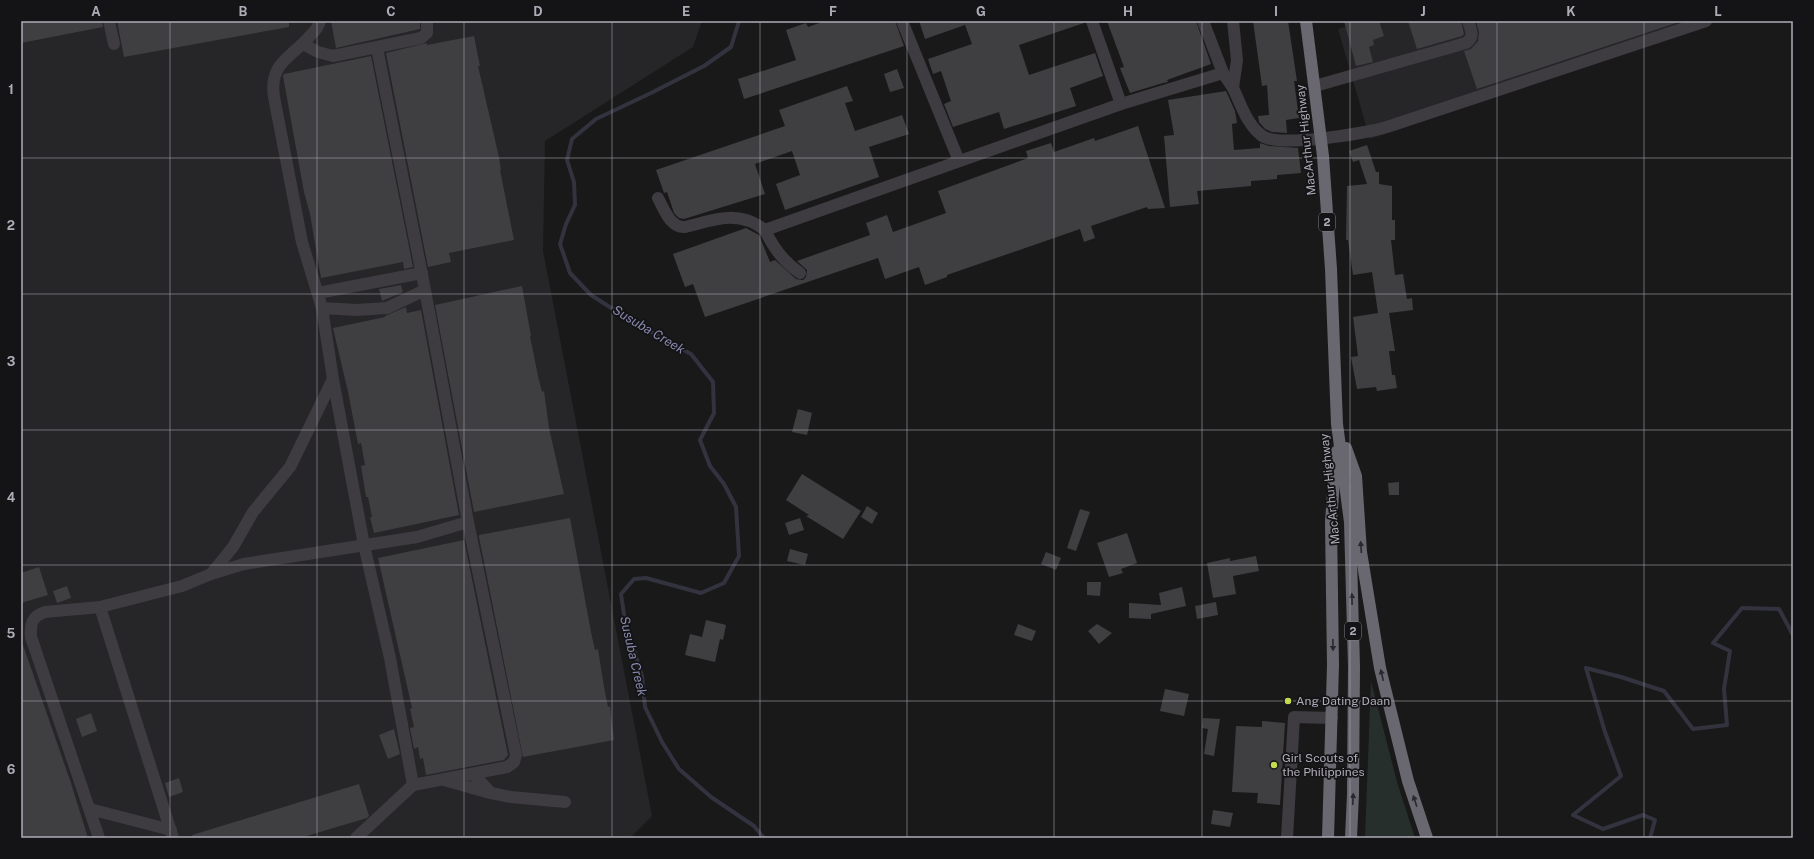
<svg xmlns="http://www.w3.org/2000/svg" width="1814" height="859" font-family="'Public Sans',sans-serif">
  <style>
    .built { fill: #262527 }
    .green { fill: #272f2c }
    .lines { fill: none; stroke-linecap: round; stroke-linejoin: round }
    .stream { stroke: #32333f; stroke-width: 4 }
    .building { fill: #3f3e41 }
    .minor { stroke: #3e3c41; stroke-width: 12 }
    .highway { stroke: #69676f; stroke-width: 12 }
    .oneway { fill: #29282c }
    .grid { fill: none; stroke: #afacb8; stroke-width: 1; stroke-opacity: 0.55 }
    .poi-dot { fill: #c3db4f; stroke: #141315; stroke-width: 1.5 }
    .labels { text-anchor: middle; stroke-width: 3.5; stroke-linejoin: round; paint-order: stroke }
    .shield { fill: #141315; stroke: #807e87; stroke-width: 1 }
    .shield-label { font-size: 11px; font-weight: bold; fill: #afacb8 }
    .street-label { font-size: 12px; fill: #afacb8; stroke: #141315 }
    .poi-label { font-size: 12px; fill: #afacb8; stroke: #141315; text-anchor: start }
    .water-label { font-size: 13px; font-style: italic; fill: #8889ae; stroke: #141315 }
    .neatline { fill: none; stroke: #afacb8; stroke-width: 1.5 }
    .grid-label { font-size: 13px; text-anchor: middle; font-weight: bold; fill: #afacb8 }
  </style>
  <rect width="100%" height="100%" fill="#19191a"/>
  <!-- built -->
  <g class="built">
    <polygon points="21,21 702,21 693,47 545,141 543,251 652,816 630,838 21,838"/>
    <polygon points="1363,21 1715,21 1370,139 1338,29"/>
  </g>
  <!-- green -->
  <polygon class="green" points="1371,681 1397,782 1415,838 1365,838"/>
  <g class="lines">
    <!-- stream -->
    <g class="stream">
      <polyline points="739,21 731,47 704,66 651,93 596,119 572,139 567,160 574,182 575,205 566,224 560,244 570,273 591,295 633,322 691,354 713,382 714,413 700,440 710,466 724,484 736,507 739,556 724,583 701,593 646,578 634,579 621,594 625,621 642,676 645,707 662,742 679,769 711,797 754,826 764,838"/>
      <polyline points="1650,838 1655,820 1643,815 1603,829 1573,815 1621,776 1605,732 1586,668 1621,677 1664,691 1693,729 1727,725 1724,689 1730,651 1713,643 1742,608 1779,609 1793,635"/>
    </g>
  </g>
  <!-- building -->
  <g class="building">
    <polygon points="21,21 102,21 103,27 21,43"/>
    <polygon points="117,21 289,21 289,27 124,57"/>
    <polygon points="331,21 420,21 420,29 336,48"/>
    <polygon points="825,21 895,21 904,46 744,99 738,79 796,60 786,30 806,23 808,27"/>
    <polygon points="919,21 1084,21 1084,23 1019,45 1029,75 1095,53 1103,76 1070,88 1076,106 1004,129 999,112 953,127 944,104 951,101 941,71 933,74 928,59 972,44 965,25 925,39"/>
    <polygon points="1107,21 1196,21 1211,64 1167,80 1168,82 1163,83 1130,93 1120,68 1124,67"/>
    <polygon points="1253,21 1288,21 1297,81 1294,81 1299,118 1286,120 1287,133 1272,132 1265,129 1259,122 1258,116 1269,115 1267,85 1262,86"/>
    <polygon points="1344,21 1379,21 1384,36 1373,40 1374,45 1369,47 1373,62 1356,66"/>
    <polygon points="1408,21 1461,21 1464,34 1462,36 1417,49"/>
    <polygon points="1476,21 1682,21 1477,89 1464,51 1471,49 1478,41 1479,32"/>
    <polygon points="474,36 480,66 478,66 499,157 501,170 500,170 514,240 449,253 451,262 428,267 386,53 427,43 427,45"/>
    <polygon points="371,56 413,267 404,269 403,262 321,278 310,214 304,192 283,76 284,74"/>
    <polygon points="897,69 904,88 890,92 884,74"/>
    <polygon points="847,86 853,101 845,103 855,131 902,115 909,134 869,147 879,177 785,210 776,184 800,175 792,151 755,164 765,194 684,219 679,218 674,213 667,192 664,193 656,170 785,126 779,110"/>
    <polygon points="1226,91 1235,111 1237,123 1232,124 1234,150 1260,148 1260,143 1269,146 1298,148 1301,173 1277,175 1277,179 1251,181 1251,186 1197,191 1199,204 1170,207 1164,136 1174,135 1168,100"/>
    <polygon points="1138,126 1165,208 1148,209 1147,207 1091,226 1095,238 1084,242 1080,229 947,275 947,277 925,285 919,267 885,279 878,258 705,317 693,284 685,287 673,254 746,228 759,235 770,262 775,260 796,279 803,280 806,277 807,270 797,261 870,235 866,223 887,215 893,232 946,213 938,191 1028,158 1026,151 1051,143 1054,152 1094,138 1095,141"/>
    <polygon points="1367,145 1376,172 1379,172 1379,184 1392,186 1392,220 1395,220 1395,240 1391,240 1395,275 1403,274 1407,299 1412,298 1413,310 1389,313 1395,351 1389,351 1392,375 1395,375 1397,388 1377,391 1376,387 1357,389 1351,357 1358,356 1353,317 1378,313 1372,272 1353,275 1348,240 1346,240 1347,186 1367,184 1359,160 1353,162 1349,151"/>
    <polygon points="401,285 403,292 382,301 379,289"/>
    <polygon points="522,286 531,336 530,336 538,376 542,392 544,391 549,428 564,494 474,512 435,305"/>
    <polygon points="406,307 407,313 421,310 459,515 374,533 370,517 372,517 368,497 366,497 361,466 365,465 361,443 358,444 348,392 333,328 385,317 385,316"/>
    <polygon points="798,409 812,413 807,435 792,432"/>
    <polygon points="802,474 861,511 843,539 806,516 809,515 786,500"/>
    <polygon points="1399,482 1399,495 1389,495 1388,483"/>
    <polygon points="867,506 878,513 872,524 861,517"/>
    <polygon points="1080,509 1090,512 1076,551 1067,548"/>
    <polygon points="570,518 591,632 595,650 598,649 604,687 608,707 610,706 614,740 523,757 479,537 479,535"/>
    <polygon points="800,518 804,530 789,535 785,523"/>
    <polygon points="1127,533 1137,563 1121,569 1123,573 1109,577 1097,543"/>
    <polygon points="464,540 508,755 504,760 426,775 423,758 420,759 418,747 414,749 410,728 414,727 410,709 412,708 378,558"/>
    <polygon points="790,549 808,554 805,565 787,561"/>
    <polygon points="1046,552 1061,558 1056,570 1041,564"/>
    <polygon points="1256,556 1259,571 1233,576 1236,594 1213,598 1207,563 1230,558 1230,561"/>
    <polygon points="39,567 48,595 21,603 21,573"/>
    <polygon points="1087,582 1101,582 1100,596 1087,595"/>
    <polygon points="67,586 71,598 57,603 53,591"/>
    <polygon points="1182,587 1186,606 1151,614 1151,619 1129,618 1129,603 1161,605 1159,593"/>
    <polygon points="1216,602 1218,615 1197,619 1195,606"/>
    <polygon points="706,620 726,625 723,640 720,639 715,662 685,655 690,634 702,637"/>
    <polygon points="1018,624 1036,631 1032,641 1014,635"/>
    <polygon points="1097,624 1112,633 1099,644 1088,631"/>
    <polygon points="23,645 71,783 88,838 21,838 21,646"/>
    <polygon points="1165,689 1189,694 1184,716 1160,711"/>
    <polygon points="91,713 97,731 82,737 76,719"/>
    <polygon points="1203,718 1220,719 1214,756 1204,754 1208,729 1202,728"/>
    <polygon points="1262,721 1285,723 1280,805 1257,803 1258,793 1232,792 1236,726 1262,727"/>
    <polygon points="394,729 400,754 388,759 379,735"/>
    <polygon points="179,778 183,792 169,797 165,783"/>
    <polygon points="359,784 369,816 367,818 300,838 193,838 192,835"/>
    <polygon points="1213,810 1233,813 1230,827 1211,824"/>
  </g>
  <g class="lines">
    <!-- minor -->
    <g class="minor">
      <polyline points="109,21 114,44"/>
      <polyline points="902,21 959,161"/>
      <polyline points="1203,21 1223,73"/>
      <polyline points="1233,21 1237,60 1233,88"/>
      <polyline points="303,44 318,52 333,56 421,38 427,33 427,21"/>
      <path d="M 1315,86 L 1466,43 C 1475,37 1471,30 1468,21"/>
      <path d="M 1121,104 L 1223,73 C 1226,78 1230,83 1233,88 C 1241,104 1246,123 1261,135 C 1276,149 1366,133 1387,127 L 1706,21"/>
      <path d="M 658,198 C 664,209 670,228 685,227 C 714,220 738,209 765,230 L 1121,104 L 1092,21"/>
      <path d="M 765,230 C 773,248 784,262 800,273"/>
      <polyline points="318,293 422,273"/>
      <polyline points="322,308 356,310 387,308 425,290"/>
      <polyline points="333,379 364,545 390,658 413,785"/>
      <polyline points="211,574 244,564 417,537 468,522"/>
      <polyline points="100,607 173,838"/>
      <polyline points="473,774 491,793 511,797 565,802"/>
      <polyline points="444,780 490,793"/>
      <polyline points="90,809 171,830"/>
      <path d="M 99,838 L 31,637 C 30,624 32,616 45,612 L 100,607 L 182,586 L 211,574 L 233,547 L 253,512 L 290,467 L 333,379 L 322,308 L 302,242 L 274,97 C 269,63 290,59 310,36 C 314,32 319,27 320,21"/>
      <polyline points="356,838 413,785 507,767 514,762 516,755 468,522 425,290 377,48"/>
      <polyline points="1287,838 1294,717 1332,718"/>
    </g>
    <!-- highway -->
    <g class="highway">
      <polyline points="1306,21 1323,156 1331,269 1337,424 1350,522 1354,666 1353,794 1351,838"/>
      <polyline points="1346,448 1356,476 1361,552 1380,668 1408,781 1427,838"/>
      <polyline points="1328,838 1333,665 1331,522 1336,452"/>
    </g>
  </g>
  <!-- one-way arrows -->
  <defs><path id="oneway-solid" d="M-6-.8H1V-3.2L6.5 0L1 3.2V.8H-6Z"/></defs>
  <g class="oneway">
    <use href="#oneway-solid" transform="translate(1361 547) rotate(-94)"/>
    <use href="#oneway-solid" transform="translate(1352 599) rotate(-91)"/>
    <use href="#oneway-solid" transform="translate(1333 645) rotate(89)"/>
    <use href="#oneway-solid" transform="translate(1382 675) rotate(-103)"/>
    <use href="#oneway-solid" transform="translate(1353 799) rotate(-87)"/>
    <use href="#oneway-solid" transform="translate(1415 801) rotate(-108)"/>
  </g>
  <!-- grid -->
  <path class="grid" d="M 170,21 L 170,838M 317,21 L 317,838M 464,21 L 464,838M 612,21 L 612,838M 760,21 L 760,838M 907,21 L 907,838M 1054,21 L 1054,838M 1202,21 L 1202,838M 1350,21 L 1350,838M 1497,21 L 1497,838M 1644,21 L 1644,838M 21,158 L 1793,158M 21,294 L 1793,294M 21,430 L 1793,430M 21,565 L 1793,565M 21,701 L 1793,701"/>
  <!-- markers -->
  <g class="poi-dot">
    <circle cx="1288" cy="701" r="4"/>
    <circle cx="1274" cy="765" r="4"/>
  </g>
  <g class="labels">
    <!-- shield labels -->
    <g class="shield">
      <rect x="1319" y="213" width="16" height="18" rx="3"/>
      <rect x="1345" y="622" width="16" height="18" rx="3"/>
    </g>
    <g class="shield-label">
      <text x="1327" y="226">2</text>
      <text x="1353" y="635">2</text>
    </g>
    <!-- street labels -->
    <g class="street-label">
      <text transform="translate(1306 140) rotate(-96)" y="4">MacArthur Highway</text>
      <text transform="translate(1330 489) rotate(-96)" y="4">MacArthur Highway</text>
    </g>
    <!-- poi labels -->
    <g class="poi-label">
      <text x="1296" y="705">Ang Dating Daan</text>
      <text x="1282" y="762">Girl Scouts of<tspan x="1282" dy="14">the Philippines</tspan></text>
    </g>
    <!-- water labels -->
    <g class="water-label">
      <text transform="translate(649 329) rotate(31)" y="5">Susuba Creek</text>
      <text transform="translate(634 656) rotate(77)" y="5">Susuba Creek</text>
    </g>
  </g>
  <!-- border -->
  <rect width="1814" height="859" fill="none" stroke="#141315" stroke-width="44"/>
  <rect x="22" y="22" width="1770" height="815" class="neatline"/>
  <g class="grid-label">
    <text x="96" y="16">A</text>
    <text x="243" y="16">B</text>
    <text x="391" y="16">C</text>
    <text x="538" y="16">D</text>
    <text x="686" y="16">E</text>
    <text x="833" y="16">F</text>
    <text x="981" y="16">G</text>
    <text x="1128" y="16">H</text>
    <text x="1276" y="16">I</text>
    <text x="1423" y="16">J</text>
    <text x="1571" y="16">K</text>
    <text x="1718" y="16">L</text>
    <text x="11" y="94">1</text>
    <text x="11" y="230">2</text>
    <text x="11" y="366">3</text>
    <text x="11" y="502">4</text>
    <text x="11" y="638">5</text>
    <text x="11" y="774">6</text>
  </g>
</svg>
